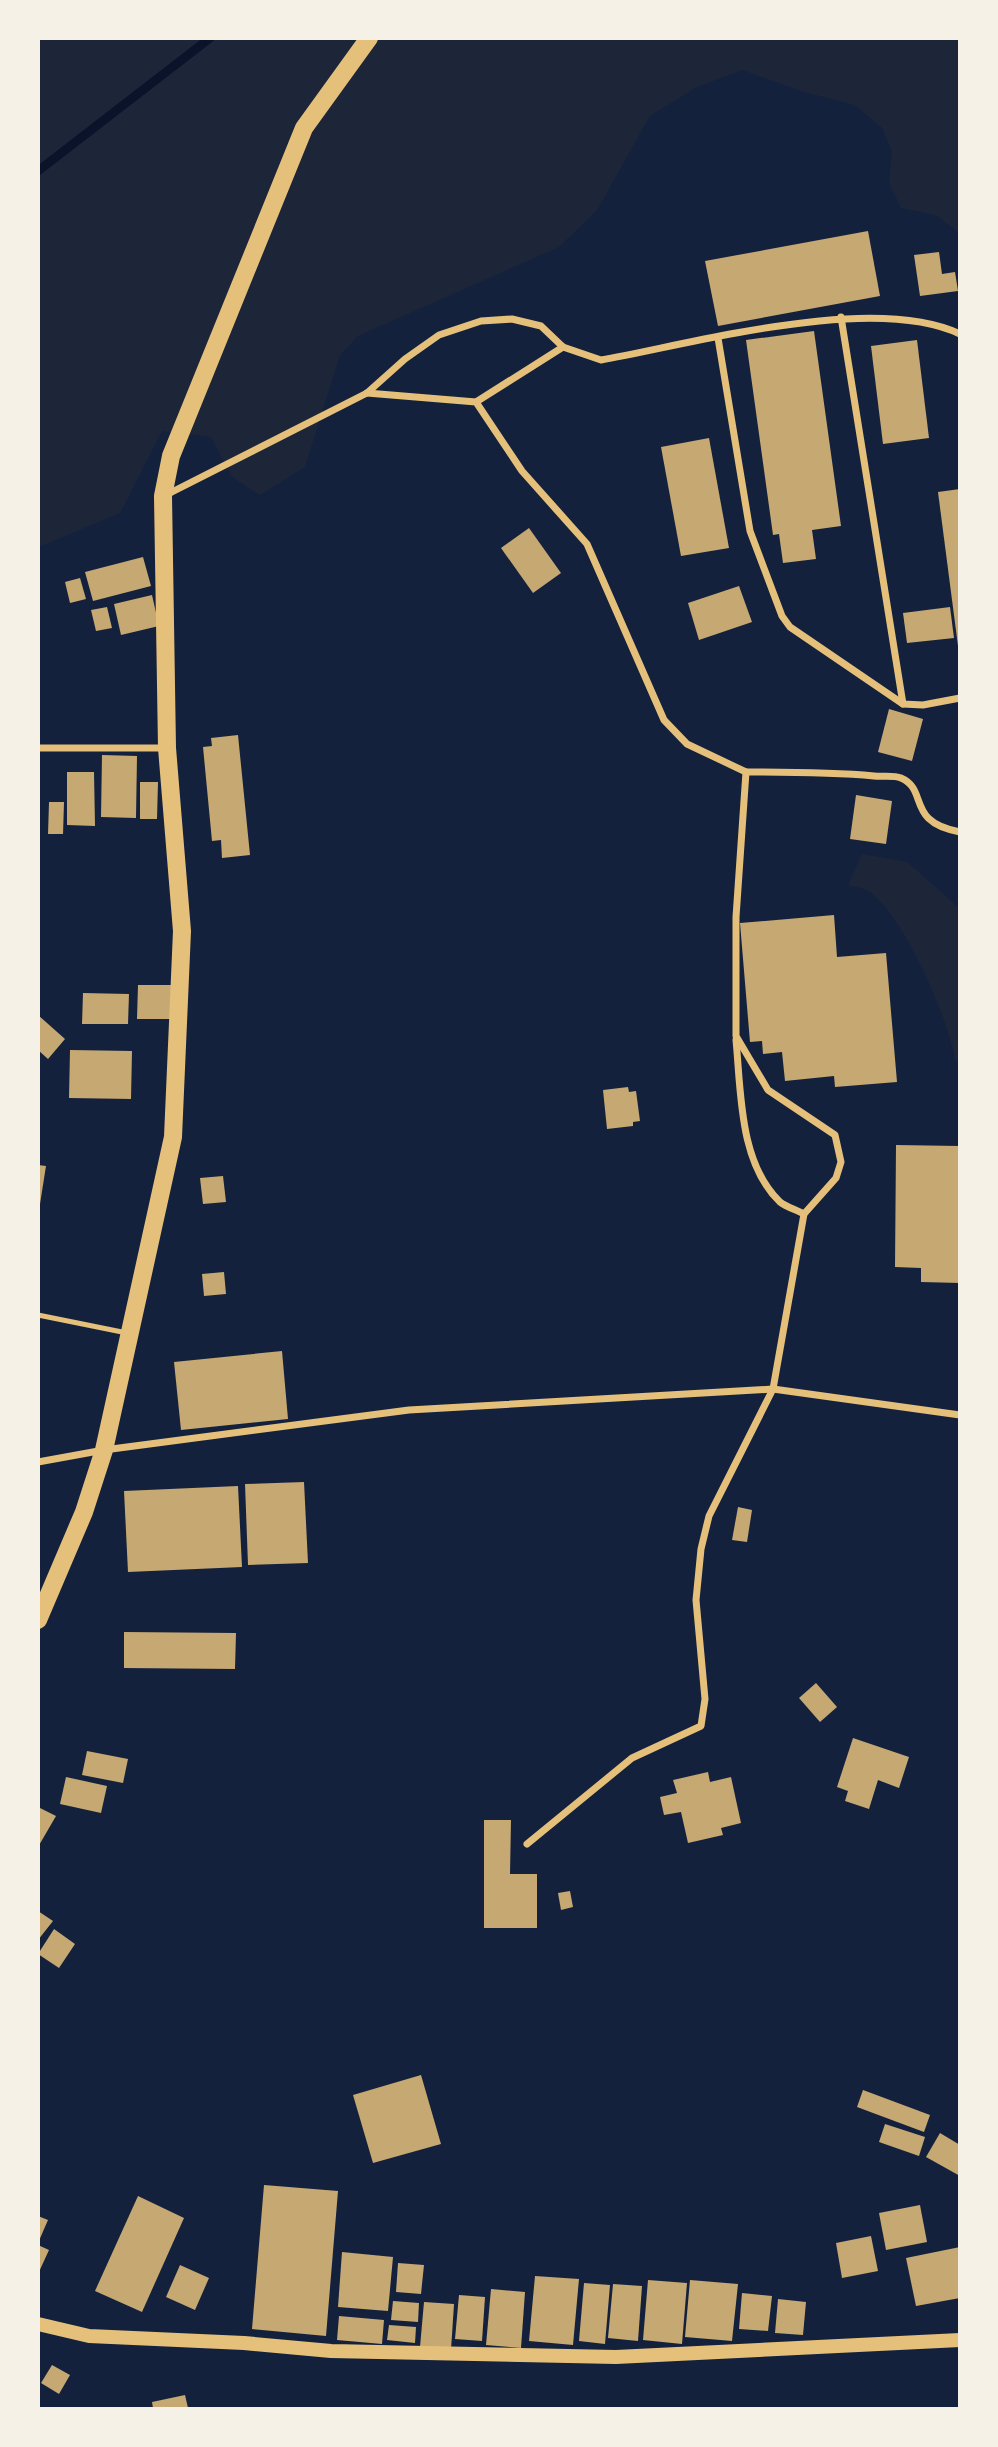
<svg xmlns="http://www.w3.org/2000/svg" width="998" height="2447" font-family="'Sofia Sans Condensed',sans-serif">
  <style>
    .green { fill: #1d2539 }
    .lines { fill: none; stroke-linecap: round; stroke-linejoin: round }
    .stream { stroke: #0b132b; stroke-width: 9 }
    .building { fill: #c6a872 }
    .service { stroke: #e5c07b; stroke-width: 5 }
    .minor { stroke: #e5c07b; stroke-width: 7 }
    .secondary { stroke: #e5c07b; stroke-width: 14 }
    .primary { stroke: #e5c07b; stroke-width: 18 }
  </style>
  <rect width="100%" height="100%" fill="#14213d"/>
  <!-- green -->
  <g class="green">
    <polygon points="39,39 959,39 959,233 936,215 901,208 889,183 892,151 882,128 855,105 804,92 742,70 695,88 650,116 597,210 559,247 358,336 340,355 305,467 260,495 232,477 211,437 162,431 120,513 39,547"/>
    <path d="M 862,854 L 907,862 L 959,908 L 959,1063 L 955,1059 C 949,1021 901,905 864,889 C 859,887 853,887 848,885 Z"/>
  </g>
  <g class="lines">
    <!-- stream -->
    <polyline class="stream" points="38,171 210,38"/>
  </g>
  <!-- building -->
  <g class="building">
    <polygon points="868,231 880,296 718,326 705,261"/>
    <polygon points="939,252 942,274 955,272 958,291 920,296 914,255"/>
    <polygon points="814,331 841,526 812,530 816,559 783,563 779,534 773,535 746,340"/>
    <polygon points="917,340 929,438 883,444 871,346"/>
    <polygon points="709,438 729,548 681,556 661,447"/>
    <polygon points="960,489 960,646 958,646 938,492"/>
    <polygon points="529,528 561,573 533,593 501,548"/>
    <polygon points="143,557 151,586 93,601 85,572"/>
    <polygon points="80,578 86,599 70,603 65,582"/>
    <polygon points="739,586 752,622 699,640 688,603"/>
    <polygon points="152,595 159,626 121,635 114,604"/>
    <polygon points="107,607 112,628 96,631 91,610"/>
    <polygon points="950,607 954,638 907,643 903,613"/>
    <polygon points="889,709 923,719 912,761 878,752"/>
    <polygon points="238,735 250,855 222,858 221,840 212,841 203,747 212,746 211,738"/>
    <polygon points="102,755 137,756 136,818 101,817"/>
    <polygon points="67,772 94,772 95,826 67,825"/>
    <polygon points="140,782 158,782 157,819 140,819"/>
    <polygon points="856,795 892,801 886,844 850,839"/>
    <polygon points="49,802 64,802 63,834 48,834"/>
    <polygon points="834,915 837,957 886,953 897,1082 835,1087 834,1076 785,1081 782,1052 763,1054 762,1041 750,1042 740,923"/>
    <polygon points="138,985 172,985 171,1019 137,1019"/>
    <polygon points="83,993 129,994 128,1024 82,1024"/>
    <polygon points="38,1015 65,1039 48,1059 38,1050"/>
    <polygon points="70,1050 132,1051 131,1099 69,1098"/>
    <polygon points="628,1087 629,1092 636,1091 640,1121 633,1122 633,1126 607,1129 603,1090"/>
    <polygon points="896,1145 960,1146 960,1283 921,1282 921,1268 895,1267"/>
    <polygon points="38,1165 46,1166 40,1204 38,1204"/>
    <polygon points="223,1176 226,1202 203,1204 200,1178"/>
    <polygon points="224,1272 226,1294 204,1296 202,1274"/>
    <polygon points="282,1351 288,1419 181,1430 174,1362"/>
    <polygon points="304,1482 308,1563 248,1565 245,1484"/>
    <polygon points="238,1486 242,1567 128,1572 124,1491"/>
    <polygon points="738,1507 752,1510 747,1542 732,1540"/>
    <polygon points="124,1632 236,1633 235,1669 124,1668"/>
    <polygon points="816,1683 837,1707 820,1722 799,1698"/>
    <polygon points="853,1738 909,1757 899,1788 878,1780 869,1809 845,1801 848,1791 837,1787"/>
    <polygon points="87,1751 128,1759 123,1783 82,1775"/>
    <polygon points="708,1772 710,1782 731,1777 741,1823 721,1828 723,1835 688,1843 681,1812 664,1815 660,1797 677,1793 673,1780"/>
    <polygon points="66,1777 107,1786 101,1813 60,1804"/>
    <polygon points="38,1807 56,1816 38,1847"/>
    <polygon points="484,1820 511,1820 510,1874 537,1874 537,1928 484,1928"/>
    <polygon points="570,1891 573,1907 561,1910 558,1893"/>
    <polygon points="38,1911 53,1921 38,1940"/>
    <polygon points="54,1929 75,1944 59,1968 38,1954"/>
    <polygon points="421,2075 441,2144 373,2163 353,2095"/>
    <polygon points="863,2090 930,2115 924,2132 857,2107"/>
    <polygon points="885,2124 925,2137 919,2156 879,2142"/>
    <polygon points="940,2133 960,2145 960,2176 926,2157"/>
    <polygon points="264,2185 338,2191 326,2336 252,2329"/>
    <polygon points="138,2196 184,2218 142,2312 95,2291"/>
    <polygon points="920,2205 927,2242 886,2250 879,2213"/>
    <polygon points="38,2216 48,2220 38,2243"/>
    <polygon points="871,2236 878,2271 842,2278 836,2243"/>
    <polygon points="38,2245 49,2250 38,2274"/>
    <polygon points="960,2247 960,2298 916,2306 906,2258"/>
    <polygon points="342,2252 393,2257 388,2311 338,2307"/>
    <polygon points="398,2263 424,2265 421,2294 396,2292"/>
    <polygon points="180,2265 209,2278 195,2310 166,2297"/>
    <polygon points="535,2276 579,2279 573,2345 529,2341"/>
    <polygon points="648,2280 687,2283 682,2344 643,2340"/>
    <polygon points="690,2280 738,2284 732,2341 685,2337"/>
    <polygon points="584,2283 610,2285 605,2344 579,2341"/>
    <polygon points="613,2284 642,2286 638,2341 608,2338"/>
    <polygon points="491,2289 525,2292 521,2348 486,2345"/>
    <polygon points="742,2293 772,2296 768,2331 739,2329"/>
    <polygon points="459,2295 485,2297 482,2341 455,2339"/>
    <polygon points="778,2299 806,2302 803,2335 775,2333"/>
    <polygon points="393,2301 419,2303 418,2322 391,2320"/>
    <polygon points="424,2302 454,2304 451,2350 420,2347"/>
    <polygon points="339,2316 384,2320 382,2344 337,2340"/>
    <polygon points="389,2325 416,2327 415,2343 387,2340"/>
    <polygon points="52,2365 70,2375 59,2394 41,2383"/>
    <polygon points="185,2395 188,2408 153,2408 152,2402"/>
  </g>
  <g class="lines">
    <!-- service -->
    <polyline class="service" points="38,1315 127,1333"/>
    <!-- minor -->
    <g class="minor">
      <polyline points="841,317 903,704"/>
      <polyline points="718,338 750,531 782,616 790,627 903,704 923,705 960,698"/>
      <polyline points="367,393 476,402 522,471 587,544 664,720 687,744 746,772 736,917 736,1036 768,1090 835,1135 841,1162 836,1178 804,1214 773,1389 709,1516 701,1549 696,1600 705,1699 701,1726 632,1758 527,1844"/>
      <polyline points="476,402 563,347"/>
      <path d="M 166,495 L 367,393 L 405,359 L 439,335 L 481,321 L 512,319 L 541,326 L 563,347 L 601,360 C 696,343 873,293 960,334"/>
      <polyline points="38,748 167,748"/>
      <path d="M 746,772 C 789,772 831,772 874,776 C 882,777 894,775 901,778 C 929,790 905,822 960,832"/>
      <path d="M 736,1040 C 741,1091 739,1163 780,1202 C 786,1207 797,1210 804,1214"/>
      <polyline points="38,1462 104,1450 409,1410 773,1389 960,1415"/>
    </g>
    <!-- secondary -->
    <polyline class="secondary" points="38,2324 89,2336 244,2343 331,2351 616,2357 960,2340"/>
    <!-- primary -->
    <polyline class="primary" points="38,1620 84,1512 104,1450 173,1137 182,931 167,748 163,496 171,456 304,128 369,38"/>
  </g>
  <!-- border -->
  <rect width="998" height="2447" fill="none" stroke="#f6f1e7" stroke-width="80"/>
</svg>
